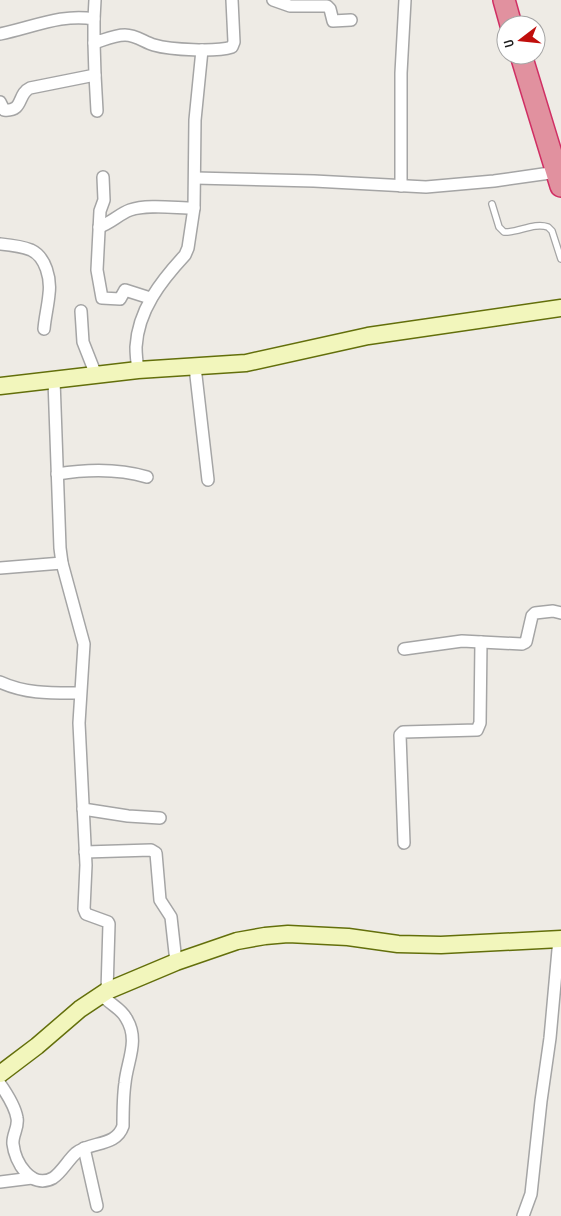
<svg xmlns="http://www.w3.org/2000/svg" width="561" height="1216" viewBox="0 0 561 1216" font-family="'Sofia Sans Condensed',sans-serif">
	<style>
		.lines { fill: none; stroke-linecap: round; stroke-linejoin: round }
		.lane-casing { stroke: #a5a5a5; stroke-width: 8 }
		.street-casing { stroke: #a5a5a5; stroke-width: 14 }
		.secondary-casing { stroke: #636f0b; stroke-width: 19 }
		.highway-casing { stroke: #d02f64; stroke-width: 24 }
		.lane { stroke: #fff; stroke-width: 5.5 }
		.street { stroke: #fff; stroke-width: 11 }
		.secondary { stroke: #f2f6bc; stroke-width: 16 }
		.highway { stroke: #e1919f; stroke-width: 21 }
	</style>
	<rect width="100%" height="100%" fill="#eeebe5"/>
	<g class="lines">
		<g class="lane-casing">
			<path id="lane" d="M 492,204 L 499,227 L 504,232 C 518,233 534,222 548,227 L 552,231 L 561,259"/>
		</g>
		<g class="street-casing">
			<g id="street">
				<path d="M 273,0 L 290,6 L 327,6 L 330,9 L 333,21 L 351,20"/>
				<path d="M 94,19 L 95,0"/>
				<path d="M 0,34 C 31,28 62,13 94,19 L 94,43 C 104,40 114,35 125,35 C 136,35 144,42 154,45 C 171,50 216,52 232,47 L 234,42 L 232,0"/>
				<path d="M 95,75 L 97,111"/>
				<path d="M 0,102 L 4,110 C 24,112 17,94 30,88 L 95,75 L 94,43"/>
				<path d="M 103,177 L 104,200 L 100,211 L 97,270 L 102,298 L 120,299 L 125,290 L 150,298"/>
				<path d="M 195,178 L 314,181 L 426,187 L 494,181 L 557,172"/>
				<path d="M 401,186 L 401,73 L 405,0"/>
				<path d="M 99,227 C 111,223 119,214 130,210 C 147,204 176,208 194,208"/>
				<path d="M 0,244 C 10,245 21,246 31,250 C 46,257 51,279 49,294 C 48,306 45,317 44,329"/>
				<path d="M 81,311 L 83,342 L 96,375"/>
				<path d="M 195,367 L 208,480"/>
				<path d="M 138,370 C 137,363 136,354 136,347 C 138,310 161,281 185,255 L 188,248 L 194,208 L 195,120 L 202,50"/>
				<path d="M 54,380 L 60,548 L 62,563 L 84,644 L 79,723 L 86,865 L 84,909 L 86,914 L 108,922 L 109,924 L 107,991"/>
				<path d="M 57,474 C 88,469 117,468 147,477"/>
				<path d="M 0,568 L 62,563"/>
				<path d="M 404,649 L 462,641 L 522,644 L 526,642 L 532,616 L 535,613 L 553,611 L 561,613"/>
				<path d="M 0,682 C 26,694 52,693 80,693"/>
				<path d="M 83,809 L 128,816 L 160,818"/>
				<path d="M 404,843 L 400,735 L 403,732 L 477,730 L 480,723 L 481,642"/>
				<path d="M 85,852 L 151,850 L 156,853 L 160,900 L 171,917 L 176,962"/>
				<path d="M 0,1084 C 7,1094 15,1106 17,1118 C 19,1127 12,1135 13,1144 C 15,1162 31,1190 53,1178 C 62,1172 68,1160 76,1153 C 91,1141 116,1147 123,1126 C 123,1111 123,1097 125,1083 C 127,1061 140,1040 126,1018 C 121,1008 109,1004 101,994"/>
				<path d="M 84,1148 L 97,1206"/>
				<path d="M 0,1182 L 32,1178"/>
				<path d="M 523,1216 L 531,1194 L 541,1101 L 550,1038 L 559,939"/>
			</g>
		</g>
		<g class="secondary-casing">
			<g id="secondary">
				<path d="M 0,386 L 138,370 L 246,363 L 368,336 L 561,308"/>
				<path d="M 0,1074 L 37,1046 L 80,1009 L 107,991 L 176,962 L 237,941 L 265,936 L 288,934 L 348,937 L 398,944 L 441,945 L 561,939"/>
			</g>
		</g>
		<g class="highway-casing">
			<g id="highway">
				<path d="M 504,0 L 511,25"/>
				<path d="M 521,55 L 561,186"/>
			</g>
		</g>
		<use href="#lane" class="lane"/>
		<use href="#street" class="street"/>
		<use href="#secondary" class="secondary"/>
		<use href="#highway" class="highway"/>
	</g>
	<g transform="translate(521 40) rotate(254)"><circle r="24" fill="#ffffff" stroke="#a5a5a5"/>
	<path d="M0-4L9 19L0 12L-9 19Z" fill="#c00e0c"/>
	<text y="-8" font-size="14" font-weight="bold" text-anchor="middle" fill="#1e1e1e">U</text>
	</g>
</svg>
